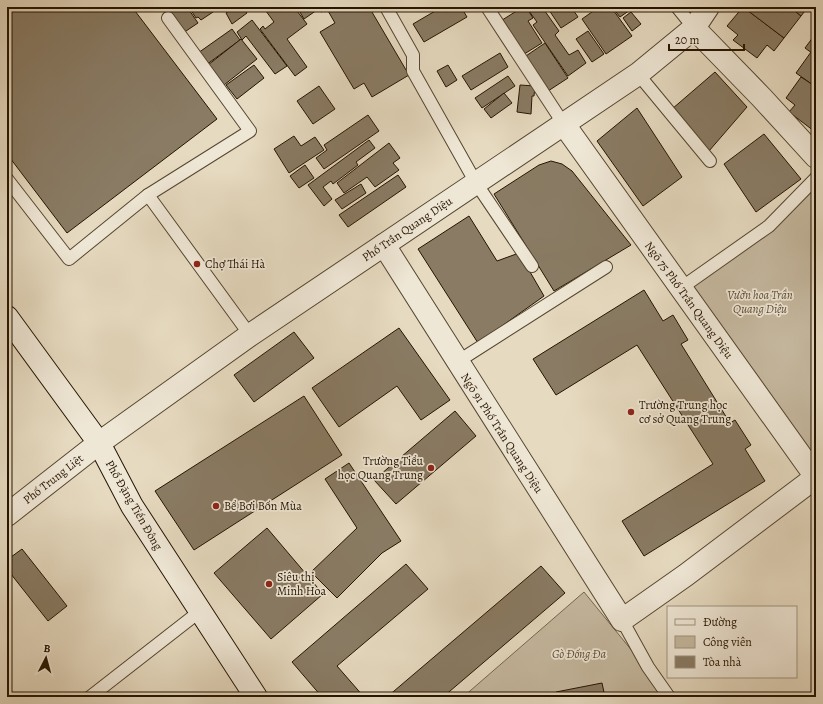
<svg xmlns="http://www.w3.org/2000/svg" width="823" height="704" viewBox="0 0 823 704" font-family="Alegreya,serif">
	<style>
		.green { fill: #c5b89f; stroke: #756650 }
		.building { fill: #897b64; stroke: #251400 }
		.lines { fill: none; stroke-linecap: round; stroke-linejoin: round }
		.lane-casing { stroke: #554630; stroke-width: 14 }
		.street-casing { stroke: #554630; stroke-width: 24 }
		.secondary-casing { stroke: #251400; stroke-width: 24 }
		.lane { stroke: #efe7d6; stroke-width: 12 }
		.street { stroke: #efe7d6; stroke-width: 22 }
		.secondary { stroke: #efe7d6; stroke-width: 22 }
		.poi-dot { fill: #8f2418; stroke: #efe7d6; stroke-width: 1.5 }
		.labels { text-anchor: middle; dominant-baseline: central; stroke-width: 3.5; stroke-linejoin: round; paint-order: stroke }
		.street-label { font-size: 12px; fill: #251400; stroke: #efe7d6 }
		.poi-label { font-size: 12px; fill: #251400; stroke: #efe7d6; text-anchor: start }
		.park-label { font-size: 12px; font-style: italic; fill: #5d4d38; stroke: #efe7d6 }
	</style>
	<rect width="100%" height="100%" fill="#e6dac0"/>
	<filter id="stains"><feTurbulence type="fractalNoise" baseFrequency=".005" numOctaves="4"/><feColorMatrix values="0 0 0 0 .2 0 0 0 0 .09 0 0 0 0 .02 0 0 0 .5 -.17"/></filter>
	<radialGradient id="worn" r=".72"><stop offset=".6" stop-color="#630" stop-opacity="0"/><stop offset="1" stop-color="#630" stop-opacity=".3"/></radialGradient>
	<g class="green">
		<path d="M 816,178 L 816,477 L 681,288 L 769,226 Z"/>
		<path d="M 584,592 L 642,663 L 664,697 L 463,697 Z"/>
	</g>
	<g class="building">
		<path d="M 7,7 L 132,7 L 217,119 L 67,233 L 7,154 Z"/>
		<path d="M 166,7 L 187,7 L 198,23 L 183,33 Z"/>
		<path d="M 189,7 L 214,7 L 216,10 L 201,20 L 198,17 L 196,18 Z"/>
		<path d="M 235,7 L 243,7 L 247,13 L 232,24 L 226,13 Z"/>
		<path d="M 263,7 L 294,7 L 307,24 L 287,39 L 307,67 L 295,76 L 260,29 L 263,26 L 265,29 L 274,22 Z"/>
		<path d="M 297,7 L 315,7 L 317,10 L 304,19 Z"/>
		<path d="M 318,7 L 369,7 L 409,75 L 372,97 L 364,83 L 354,89 L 320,32 L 335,23 L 327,9 L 321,12 Z"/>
		<path d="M 442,7 L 461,7 L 467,17 L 424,42 L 413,24 Z"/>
		<path d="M 523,7 L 526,7 L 533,18 L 528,21 L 542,43 L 521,56 L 499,22 Z"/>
		<path d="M 526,7 L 542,7 L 559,31 L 555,35 L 569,55 L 578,50 L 586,63 L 568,76 L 533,25 L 537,22 Z"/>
		<path d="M 547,7 L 571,7 L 578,17 L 561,28 Z"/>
		<path d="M 599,7 L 611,7 L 632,36 L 606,54 L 582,19 Z"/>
		<path d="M 612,7 L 632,7 L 633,8 L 620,17 Z"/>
		<path d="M 743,7 L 784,38 L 774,51 L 767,45 L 757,58 L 733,40 L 738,35 L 727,26 Z"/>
		<path d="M 743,7 L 790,7 L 801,16 L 784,38 Z"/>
		<path d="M 790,7 L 808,7 L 801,16 Z"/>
		<path d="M 631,12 L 641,24 L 632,31 L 623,18 Z"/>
		<path d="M 252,20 L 287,66 L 275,74 L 246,36 L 242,40 L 237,32 Z"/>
		<path d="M 232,29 L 240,40 L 206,65 L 198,53 Z"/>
		<path d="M 588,31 L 604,54 L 592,62 L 576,39 Z"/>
		<path d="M 816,33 L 816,56 L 805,48 Z"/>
		<path d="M 241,39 L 257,59 L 224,85 L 208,65 Z"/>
		<path d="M 545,43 L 568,78 L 545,93 L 523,58 Z"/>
		<path d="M 811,52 L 816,56 L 816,87 L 796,73 Z"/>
		<path d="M 500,53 L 508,67 L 471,90 L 462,76 Z"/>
		<path d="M 254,65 L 264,78 L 237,99 L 226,85 Z"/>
		<path d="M 448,65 L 457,80 L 446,87 L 437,71 Z"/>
		<path d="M 715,72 L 747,107 L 709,151 L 672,109 Z"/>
		<path d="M 508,76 L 515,86 L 482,108 L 475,98 Z"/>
		<path d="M 801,77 L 816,87 L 816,127 L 814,131 L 789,112 L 795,105 L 786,98 Z"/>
		<path d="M 520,85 L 535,86 L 534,96 L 532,96 L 531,114 L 517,112 Z"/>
		<path d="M 319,86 L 335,109 L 313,124 L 297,101 Z"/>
		<path d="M 504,93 L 512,103 L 491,118 L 484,109 Z"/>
		<path d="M 637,108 L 682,177 L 643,206 L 597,141 Z"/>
		<path d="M 368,115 L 379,131 L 324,169 L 316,158 L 327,150 L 324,145 Z"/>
		<path d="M 764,134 L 801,179 L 756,212 L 724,164 Z"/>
		<path d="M 294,136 L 301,146 L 315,137 L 324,150 L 289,173 L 274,149 Z"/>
		<path d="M 369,140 L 375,148 L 356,162 L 358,165 L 333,184 L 331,181 L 323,187 L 332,199 L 324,206 L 308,185 Z"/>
		<path d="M 389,143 L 400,158 L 393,163 L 399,170 L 375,187 L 367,177 L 344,193 L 337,183 Z"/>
		<path d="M 551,161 L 562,164 L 572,171 L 631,245 L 554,291 L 494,194 L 539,165 Z"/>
		<path d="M 305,165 L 314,178 L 299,188 L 290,176 Z"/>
		<path d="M 398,175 L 406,187 L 348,227 L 339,215 Z"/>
		<path d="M 361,184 L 366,193 L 342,209 L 335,200 Z"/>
		<path d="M 469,216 L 497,261 L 519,253 L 544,296 L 478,343 L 418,249 Z"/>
		<path d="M 644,290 L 663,321 L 673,315 L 688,340 L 681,344 L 730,423 L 735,420 L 751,445 L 745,449 L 765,481 L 644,556 L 622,521 L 713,464 L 637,345 L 556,395 L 533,359 Z"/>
		<path d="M 399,328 L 450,400 L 421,420 L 397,386 L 339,427 L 312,388 Z"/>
		<path d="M 294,332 L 314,358 L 254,402 L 234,375 Z"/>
		<path d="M 304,396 L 342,455 L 194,550 L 155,491 Z"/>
		<path d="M 455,411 L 476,436 L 396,504 L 374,480 Z"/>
		<path d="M 349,463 L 401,541 L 382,553 L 337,598 L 311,572 L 357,528 L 325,479 Z"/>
		<path d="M 267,528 L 323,594 L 271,639 L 214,573 Z"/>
		<path d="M 22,549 L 67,606 L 48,621 L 7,569 L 7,560 Z"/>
		<path d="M 406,564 L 428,589 L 337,666 L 364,697 L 322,697 L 292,662 Z"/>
		<path d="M 541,566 L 565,593 L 443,697 L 387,697 Z"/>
		<path d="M 602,683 L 605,697 L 557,697 L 556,692 Z"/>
	</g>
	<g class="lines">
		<g class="lane-casing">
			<g id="lane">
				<path d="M 386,7 L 413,55 L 413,71 L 476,183 L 532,266"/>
				<path d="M 487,7 L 563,123"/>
				<path d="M 677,7 L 694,28"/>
				<path d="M 638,74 L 710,161"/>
				<path d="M 7,179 L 69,259 L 148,195 L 250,131 L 168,18"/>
				<path d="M 148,195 L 250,335"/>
				<path d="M 681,288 L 769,226 L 816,178"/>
				<path d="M 457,362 L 606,267"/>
				<path d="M 622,620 L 648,667 L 669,697"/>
				<path d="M 90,697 L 199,612"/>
			</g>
		</g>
		<g class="street-casing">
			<g id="street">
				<path d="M 694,28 L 762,98 L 816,157"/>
				<path d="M 384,245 L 622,620 L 686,575 L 816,477 L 563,123"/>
				<path d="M 7,515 L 99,443 L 250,335 L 638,74 L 694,28 L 708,7"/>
			</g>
		</g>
		<g class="secondary-casing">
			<path id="secondary" d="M 7,317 L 99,443 L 132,506 L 256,697"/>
		</g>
		<use href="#lane" class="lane"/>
		<use href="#street" class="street"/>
		<use href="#secondary" class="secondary"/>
	</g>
	<g class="poi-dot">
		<circle cx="197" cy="264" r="4"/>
		<circle cx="631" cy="412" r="4"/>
		<circle cx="431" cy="468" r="4"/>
		<circle cx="216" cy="506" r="4"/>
		<circle cx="269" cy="584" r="4"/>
	</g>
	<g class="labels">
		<g class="street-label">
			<text transform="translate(407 229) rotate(-34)">Phố Trần Quang Diệu</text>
			<text transform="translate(689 300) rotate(54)">Ngõ 75 Phố Trần Quang Diệu</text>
			<text transform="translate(502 433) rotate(57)">Ngõ 91 Phố Trần Quang Diệu</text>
			<text transform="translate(53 479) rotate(-38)">Phố Trung Liệt</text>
			<text transform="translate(134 505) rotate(60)">Phố Đặng Tiến Đông</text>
		</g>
		<g class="poi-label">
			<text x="205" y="264">Chợ Thái Hà</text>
			<text x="639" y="405">Trường Trung học<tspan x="639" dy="14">cơ sở Quang Trung</tspan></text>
			<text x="423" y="461" text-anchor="end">Trường Tiểu<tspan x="423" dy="14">học Quang Trung</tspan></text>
			<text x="224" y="506">Bể Bơi Bốn Mùa</text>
			<text x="277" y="577">Siêu thị<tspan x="277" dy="14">Minh Hoa</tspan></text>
		</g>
		<g class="park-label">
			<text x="760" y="295">Vườn hoa Trần<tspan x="760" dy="14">Quang Diệu</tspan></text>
			<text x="579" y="654">Gò Đống Đa</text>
		</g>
	</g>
	<rect width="823" height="704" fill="none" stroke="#e6dac0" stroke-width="24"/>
	<rect x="8" y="8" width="807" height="688" fill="none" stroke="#251400" stroke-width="2"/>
	<rect x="12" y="12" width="799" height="680" fill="none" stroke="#251400"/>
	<rect x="667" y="606" width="130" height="72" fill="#efe7d6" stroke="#9e9380"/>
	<rect x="675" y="619" width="20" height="6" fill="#efe7d6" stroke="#9e9380"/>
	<text x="703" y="626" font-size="12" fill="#251400">Đường</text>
	<rect x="675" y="636" width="20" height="12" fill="#c5b89f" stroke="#9e9380"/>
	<text x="703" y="646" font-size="12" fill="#251400">Công viên</text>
	<rect x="675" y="656" width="20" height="12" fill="#897b64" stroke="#9e9380"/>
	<text x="703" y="666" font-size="12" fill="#251400">Tòa nhà</text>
	<g transform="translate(46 658) rotate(6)" stroke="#efe7d6" stroke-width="3" paint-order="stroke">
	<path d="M0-3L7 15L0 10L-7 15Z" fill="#251400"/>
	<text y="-6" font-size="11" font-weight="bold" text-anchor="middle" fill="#251400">B</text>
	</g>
	<path d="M669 44v6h75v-6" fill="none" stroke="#251400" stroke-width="2"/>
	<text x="675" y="44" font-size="12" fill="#251400" stroke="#efe7d6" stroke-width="3" paint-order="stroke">20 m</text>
	<rect width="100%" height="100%" filter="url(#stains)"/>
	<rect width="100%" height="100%" fill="url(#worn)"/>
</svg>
